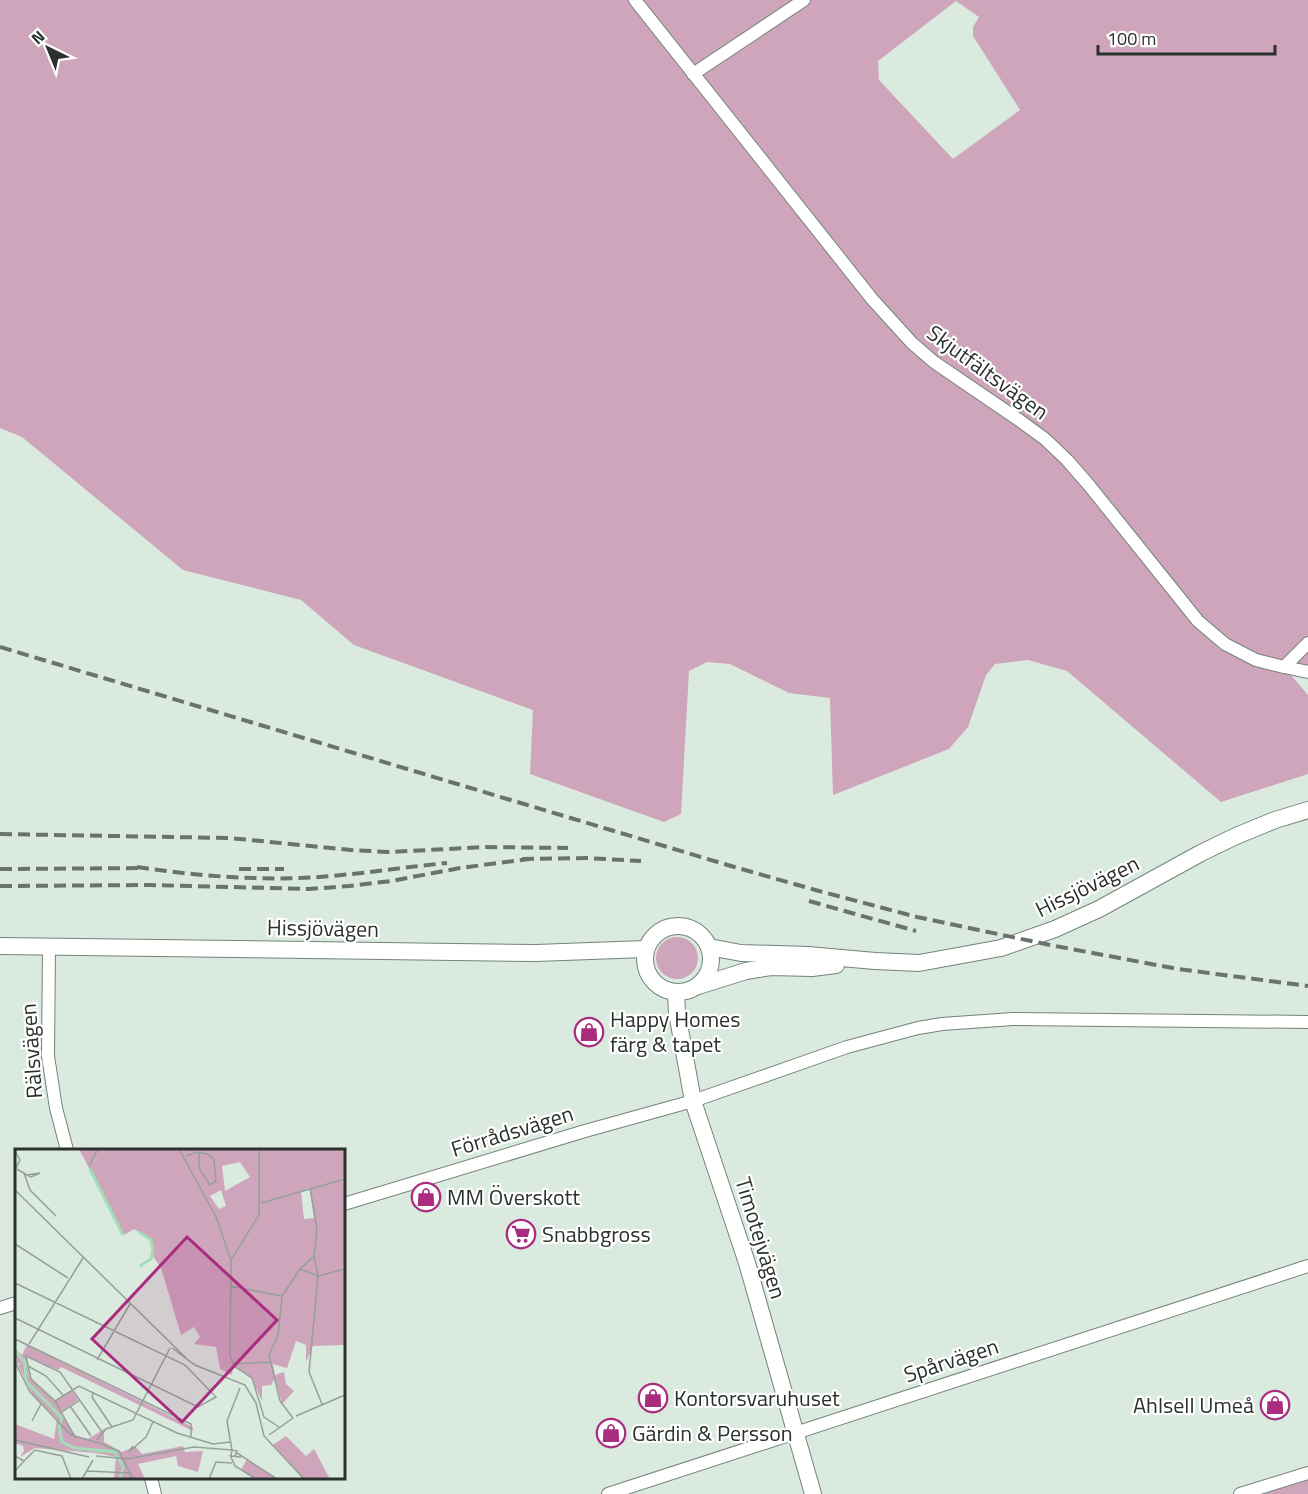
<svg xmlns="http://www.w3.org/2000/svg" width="1308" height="1494" viewBox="0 0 1308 1494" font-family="'Titillium Web',sans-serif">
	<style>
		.green { fill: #cea5bb; fill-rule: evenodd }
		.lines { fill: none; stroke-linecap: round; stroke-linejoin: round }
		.street-casing { stroke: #748379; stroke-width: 14 }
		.secondary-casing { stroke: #748379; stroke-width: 18 }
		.street { stroke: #fff; stroke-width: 12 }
		.secondary { stroke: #fff; stroke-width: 16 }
		.rail { stroke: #69726c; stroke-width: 4; stroke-dasharray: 12 6; stroke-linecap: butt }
		.labels { text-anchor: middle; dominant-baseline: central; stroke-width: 4.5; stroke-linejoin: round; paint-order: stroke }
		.street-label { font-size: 22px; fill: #2b312d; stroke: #fff }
		.poi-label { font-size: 22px; fill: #2b312d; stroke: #fff; text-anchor: start }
		.inset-river { fill: none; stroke: #a1deb8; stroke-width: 3 }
		.inset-road { fill: none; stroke: #94a098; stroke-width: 1.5 }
		.view { fill: #a92c7e; fill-opacity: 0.15; stroke: #a92c7e; stroke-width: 3 }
		.inset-edge { fill: none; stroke: #2b312d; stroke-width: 3 }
	</style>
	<rect width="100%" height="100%" fill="#daeadf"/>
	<g class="green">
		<path d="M 0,0 L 1308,0 L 1308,672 L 1285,668 L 1308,695 L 1308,774 L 1221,802 L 1067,671 L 1028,660 L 995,664 L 986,675 L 968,727 L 949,749 L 833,795 L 830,698 L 789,693 L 730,664 L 707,662 L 689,671 L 681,814 L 664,822 L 530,774 L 533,710 L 354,645 L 301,600 L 183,570 L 22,437 L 0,428 ZM 956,1 L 979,17 L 973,27 L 973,36 L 1020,110 L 953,159 L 879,80 L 878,61 Z"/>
		<circle cx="677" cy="958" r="21"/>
		<path d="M 1308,1473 L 1308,1494 L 1240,1494 Z"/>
	</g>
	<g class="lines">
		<g class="street-casing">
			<g id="street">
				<path d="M 635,0 L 872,299 L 912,343 L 934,362 L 1019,420 L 1045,439 L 1067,460 L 1088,484 L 1198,621 L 1225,644 L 1256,660 L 1284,667 L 1308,672"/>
				<path d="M 693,74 L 804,0"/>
				<path d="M 1284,667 L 1308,643"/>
				<path d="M 49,947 L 48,1056 L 56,1108 L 67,1150"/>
				<path d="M 344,1204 L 585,1131 L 693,1101 L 847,1047 L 918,1028 L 942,1024 L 1013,1019 L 1308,1022"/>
				<path d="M 0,1308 L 16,1303"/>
				<path d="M 151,1478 L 155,1494"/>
				<path d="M 608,1494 L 1308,1266"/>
				<path d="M 1240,1494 L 1308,1473"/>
			</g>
		</g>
		<g class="secondary-casing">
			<g id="secondary">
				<circle cx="678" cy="959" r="33"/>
				<path d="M 0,946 L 536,953 L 645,949"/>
				<path d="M 709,947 L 741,953 L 808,955 L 875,961 L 919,963 L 1001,948 L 1055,929 L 1099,909 L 1201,853 L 1236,836 L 1275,820 L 1308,810"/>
				<path d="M 698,986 L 746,971 L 771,967 L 812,968 L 836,965"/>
				<path d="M 676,993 L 677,1013 L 693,1101 L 747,1263 L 813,1494"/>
			</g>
		</g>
		<use href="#street" class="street"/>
		<use href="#secondary" class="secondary"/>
		<g class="rail">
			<path d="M 0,647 L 731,866 L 819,891 L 917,917 L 1050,945 L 1178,969 L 1308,986"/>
			<path d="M 0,834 L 230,838 L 351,850 L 389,852 L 486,847 L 568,848"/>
			<path d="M 522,859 L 587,858 L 641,861"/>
			<path d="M 137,867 C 197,876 259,881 319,877 C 362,874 404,867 447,863"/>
			<path d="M 0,869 L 146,868"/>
			<path d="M 239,869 L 284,869"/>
			<path d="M 0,886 L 149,885 L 309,889 L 349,886 L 391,881 L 460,868 L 529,859"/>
			<path d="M 809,901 L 916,931"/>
		</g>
	</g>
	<defs>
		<g id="shop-ring" transform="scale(1.5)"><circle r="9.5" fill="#fff" stroke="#a92c7e" stroke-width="1.5"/><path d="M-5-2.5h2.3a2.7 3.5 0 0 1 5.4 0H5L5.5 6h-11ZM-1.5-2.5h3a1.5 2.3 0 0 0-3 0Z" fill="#a92c7e"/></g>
		<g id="supermarket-ring" transform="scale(1.5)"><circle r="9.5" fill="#fff" stroke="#a92c7e" stroke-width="1.5"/><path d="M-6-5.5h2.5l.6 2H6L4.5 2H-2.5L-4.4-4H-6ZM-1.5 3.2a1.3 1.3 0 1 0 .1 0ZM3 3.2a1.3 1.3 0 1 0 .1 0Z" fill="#a92c7e"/></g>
	</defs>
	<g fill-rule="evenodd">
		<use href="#shop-ring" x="589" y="1032"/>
		<use href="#shop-ring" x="426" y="1197"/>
		<use href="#supermarket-ring" x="521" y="1234"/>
		<use href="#shop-ring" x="653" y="1398"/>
		<use href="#shop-ring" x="1275" y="1405"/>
		<use href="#shop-ring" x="611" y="1433"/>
	</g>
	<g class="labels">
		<g class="street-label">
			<text transform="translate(988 372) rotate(36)">Skjutfältsvägen</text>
			<text transform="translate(1087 886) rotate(-26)">Hissjövägen</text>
			<text transform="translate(323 928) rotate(1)">Hissjövägen</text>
			<text transform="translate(31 1051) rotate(-94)">Rälsvägen</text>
			<text transform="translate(512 1131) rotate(-17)">Förrådsvägen</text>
			<text transform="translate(761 1238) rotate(73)">Timotejvägen</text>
			<text transform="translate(951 1360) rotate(-18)">Spårvägen</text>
		</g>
		<g class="poi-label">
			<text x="610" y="1019">Happy Homes<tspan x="610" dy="25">färg &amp; tapet</tspan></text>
			<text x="447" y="1197">MM Överskott</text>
			<text x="542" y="1234">Snabbgross</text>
			<text x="674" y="1398">Kontorsvaruhuset</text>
			<text x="1254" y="1405" text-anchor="end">Ahlsell Umeå</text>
			<text x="632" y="1433">Gärdin &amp; Persson</text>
		</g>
	</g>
	<g transform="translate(15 1149)">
		<rect width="330" height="330" fill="#daeadf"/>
		<path d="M 64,0 L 330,0 L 330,196 L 298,197 L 291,213 L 291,196 L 281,192 L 272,219 L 258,215 L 260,226 L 269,223 L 271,235 L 279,242 L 267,255 L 260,229 L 256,236 L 247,237 L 247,252 L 237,230 L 218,216 L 217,226 L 205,220 L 201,198 L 179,195 L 185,188 L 179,178 L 166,186 L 146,119 L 138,107 L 136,91 L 119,80 L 109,86 ZM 225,13 L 235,28 L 210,42 L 207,17 ZM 295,39 L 299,69 L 289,70 L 286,42 ZM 206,41 L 211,57 L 204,60 L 195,47 ZM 12,196 L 178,278 L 178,282 L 46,218 L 43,221 L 11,207 L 14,227 L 39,252 L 57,241 L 63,251 L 46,264 L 61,287 L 73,290 L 89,280 L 89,293 L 107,303 L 120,297 L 127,305 L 168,297 L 170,303 L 188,302 L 183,323 L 163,317 L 161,307 L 123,315 L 130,330 L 143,330 L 99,330 L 101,308 L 81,304 L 20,299 L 5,308 L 9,302 L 8,297 L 0,294 L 0,275 L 39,290 L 42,270 L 18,246 L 3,216 L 7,214 L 2,215 L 0,200 L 7,206 ZM 271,287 L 291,307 L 299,300 L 315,330 L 289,330 L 258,296 ZM 232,310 L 262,330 L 241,330 L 226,321 Z" fill="#cea5bb" fill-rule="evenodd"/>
		<path class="inset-river" d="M 75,20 L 108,86M 124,83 L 136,91 L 138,101 L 136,110 L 125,117M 0,202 L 10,213 L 11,232 L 47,269 L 44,278 L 47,293 L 60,299 L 100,303 L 108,318 L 105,330"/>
		<path class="inset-road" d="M 164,0 L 202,70 L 216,111M 244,0 L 244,66 L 216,111 L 215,206 L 219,217 L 237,229 L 249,268 L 264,278M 0,2 L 5,11 L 1,19M 171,7 L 182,3 L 192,5 L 199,10 L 201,32 L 195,36 L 184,19 L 184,3M 74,17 L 83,0M 2,20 L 12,26 L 16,28 L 25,24 L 12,26M 9,24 L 15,41 L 41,67M 295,39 L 302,80 L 299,107 L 303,127 L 294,223 L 307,255M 0,41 L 171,209M 246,54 L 330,30M 0,95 L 53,129M 285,120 L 299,107M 0,134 L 170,216 L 201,248 L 183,258 L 0,169M 215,137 L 267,147M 0,190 L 176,275 L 176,289M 14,195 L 68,109M 157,199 L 180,216 L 230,236 L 241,254 L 249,287 L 289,330M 82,211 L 115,155M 0,213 L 15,243 L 56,286 L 84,294M 218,215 L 256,213M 13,217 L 31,227 L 48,246M 78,244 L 77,248 L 97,278M 40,252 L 64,237 L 162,284 L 198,295 L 216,293M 55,257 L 76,287M 47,263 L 65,251M 281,267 L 330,246M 278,269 L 265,252 L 254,206 L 263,186 L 267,147 L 285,120 L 303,127 L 330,120M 17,272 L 26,255M 254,286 L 278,269M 61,290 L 40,252 L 16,230 L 11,207 L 45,223 L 87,283M 0,291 L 74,308M 82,291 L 91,280 L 118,271 L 155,199M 84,294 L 104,302 L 118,330M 118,297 L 114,303 L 131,288 L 138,273M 217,301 L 212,272 L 225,239M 222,304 L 262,330M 215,306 L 220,317 L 241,330M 0,307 L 9,312 L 0,322M 81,307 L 112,310 L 179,298 L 217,301M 220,307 L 222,302 L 217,301 L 216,307 L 226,308M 9,312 L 20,301 L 47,307 L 56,330M 72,322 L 115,324M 67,330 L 78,311M 194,330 L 201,313 L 217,314"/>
		<path class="view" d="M 172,88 L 262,171 L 167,273 L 77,190 Z"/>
		<rect width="330" height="330" class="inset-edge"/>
	</g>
	<g transform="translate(48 48) rotate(317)" stroke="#ffffff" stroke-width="4.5" paint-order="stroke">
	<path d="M0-4.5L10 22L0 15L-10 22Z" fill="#2b312d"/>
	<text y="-9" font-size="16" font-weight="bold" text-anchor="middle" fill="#2b312d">N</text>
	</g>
	<path d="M1098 45v9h177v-9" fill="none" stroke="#2b312d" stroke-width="3"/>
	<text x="1107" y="45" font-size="18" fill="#2b312d" stroke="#ffffff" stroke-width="4.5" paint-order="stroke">100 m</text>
</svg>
